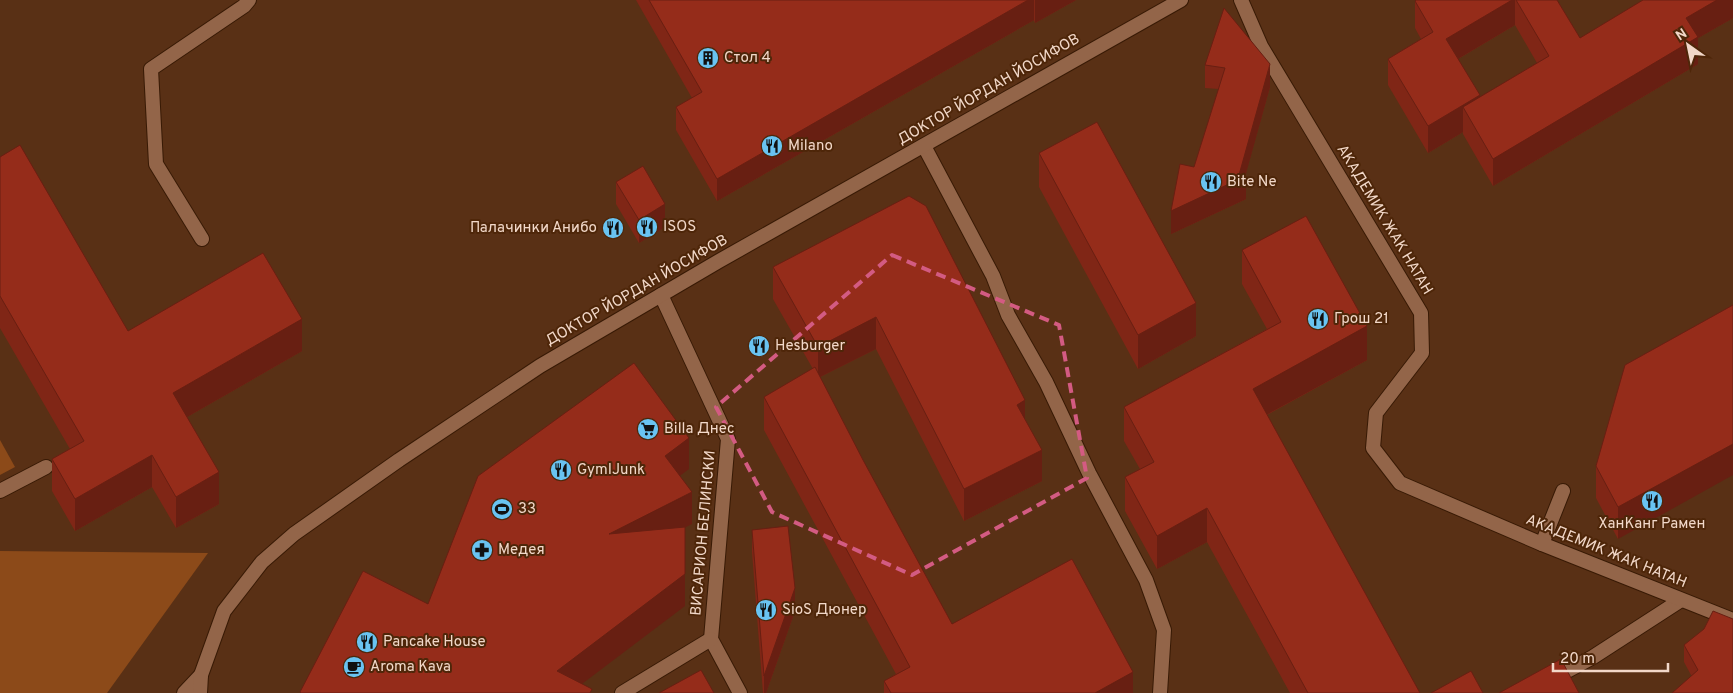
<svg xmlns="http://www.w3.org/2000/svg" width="1733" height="693" viewBox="0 0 1733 693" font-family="Overpass,sans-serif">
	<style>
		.green { fill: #8c4a19 }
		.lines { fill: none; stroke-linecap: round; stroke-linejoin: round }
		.service-casing { stroke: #381a05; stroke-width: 16 }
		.minor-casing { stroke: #381a05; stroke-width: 16 }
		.tertiary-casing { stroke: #381a05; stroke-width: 16 }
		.service { stroke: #936549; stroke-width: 14 }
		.minor { stroke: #936549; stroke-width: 14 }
		.tertiary { stroke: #936549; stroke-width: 14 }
		.wall { fill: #802616; fill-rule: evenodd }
		.shaded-wall { fill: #681f12 }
		.building { fill: #952c1a; stroke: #681f12 }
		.marked { fill: none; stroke: #d35b82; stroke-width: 4; stroke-dasharray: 10 6; stroke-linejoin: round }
		.labels { text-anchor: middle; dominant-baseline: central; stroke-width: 4; stroke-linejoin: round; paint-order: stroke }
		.poi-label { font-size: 15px; fill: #f2d8c9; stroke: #4e2609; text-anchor: start }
		.street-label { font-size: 15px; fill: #f2d8c9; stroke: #4e2609 }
	</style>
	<rect width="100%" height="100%" fill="#593015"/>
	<g class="green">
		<path d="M 0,440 L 15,467 L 0,475 Z"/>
		<path d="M 0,551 L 208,553 L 107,693 L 0,693 Z"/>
	</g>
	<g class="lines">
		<g class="service-casing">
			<g id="service">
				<path d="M 202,239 L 156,164 L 151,69 L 244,6 L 249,0"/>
				<path d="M 0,491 L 46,467"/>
				<path d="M 1542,544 L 1563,491"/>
				<path d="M 1526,693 L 1593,657 L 1681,600"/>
			</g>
		</g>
		<g class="minor-casing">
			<g id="minor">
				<path d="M 1241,0 L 1261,46 L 1421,313 L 1422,353 L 1376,413 L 1373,448 L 1400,483 L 1542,544 L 1733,620"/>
				<path d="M 924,146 L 993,276 L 1008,315 L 1046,382 L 1089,473 L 1146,580 L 1164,630 L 1160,693"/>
				<path d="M 661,295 L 728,439 L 711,639 L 740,693"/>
				<path d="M 184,693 L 201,675"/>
				<path d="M 622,693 L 711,639"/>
			</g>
		</g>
		<g class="tertiary-casing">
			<path id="tertiary" d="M 200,693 L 201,675 L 224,611 L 262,562 L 294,534 L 399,460 L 540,366 L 719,261 L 1181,0"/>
		</g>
		<use href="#service" class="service"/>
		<use href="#minor" class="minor"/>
		<use href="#tertiary" class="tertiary"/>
	</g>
	<g class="wall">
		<path d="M 636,0 L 1076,0 L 1035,23 L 1034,20 L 717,201 L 676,130 L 676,107 L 692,98 Z"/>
		<path d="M 1416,0 L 1557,0 L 1580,38 L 1733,0 L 1733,18 L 1698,38 L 1698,64 L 1493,186 L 1463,134 L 1463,132 L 1428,153 L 1388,85 L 1388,59 L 1421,39 L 1415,28 L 1415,1 ZM 1515,25 L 1537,63 L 1480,97 L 1458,59 Z"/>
		<path d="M 1224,8 L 1270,87 L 1245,176 L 1246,199 L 1171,234 L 1194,167 L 1219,89 L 1205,88 L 1205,65 Z"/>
		<path d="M 1039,153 L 1196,336 L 1138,369 L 1039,187 Z"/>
		<path d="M 0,157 L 128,331 L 302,351 L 187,417 L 219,504 L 176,528 L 152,487 L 75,531 L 52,491 L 52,459 L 70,449 L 0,328 Z"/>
		<path d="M 616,182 L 665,227 L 639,243 L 616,204 Z"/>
		<path d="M 909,196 L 1025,419 L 1042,481 L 964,521 L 876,349 L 820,377 L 863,460 L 952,624 L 1133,693 L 884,693 L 884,681 L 896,674 L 764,430 L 764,397 L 813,369 L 773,299 L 773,267 Z"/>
		<path d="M 1242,250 L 1367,360 L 1267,415 L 1420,693 L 1290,693 L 1207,542 L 1157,569 L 1125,511 L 1125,477 L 1140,469 L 1124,441 L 1124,407 L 1267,329 L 1242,284 Z"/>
		<path d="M 1733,305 L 1618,539 L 1596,498 L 1596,466 Z"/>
		<path d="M 752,530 L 795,611 L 766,693 L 763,693 L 752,552 Z"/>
		<path d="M 1684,645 L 1733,693 L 1691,675 L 1684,662 Z"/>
	</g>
	<g class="shaded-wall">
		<path d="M 1028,0 L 1034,0 L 1034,20 L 717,201 L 717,179 Z"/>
		<path d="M 1035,0 L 1076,0 L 1035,23 Z"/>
		<path d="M 1512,0 L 1515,0 L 1515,25 L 1446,66 L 1446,39 Z"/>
		<path d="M 1717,0 L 1733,0 L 1733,18 L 1698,38 L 1698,64 L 1493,186 L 1493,159 L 1686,18 Z"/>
		<path d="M 1270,64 L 1270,87 L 1245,177 L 1246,176 L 1246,199 L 1171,234 L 1171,211 L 1239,175 Z"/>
		<path d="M 1480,95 L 1480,122 L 1463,107 L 1463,132 L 1428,153 L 1428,126 Z"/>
		<path d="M 665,204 L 665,227 L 639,243 L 639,220 Z"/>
		<path d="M 1196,303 L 1196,336 L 1138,369 L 1138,335 Z"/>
		<path d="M 876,317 L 876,349 L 818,378 L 818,347 Z"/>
		<path d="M 302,319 L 302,351 L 173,425 L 173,393 Z"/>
		<path d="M 1367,326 L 1367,360 L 1253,422 L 1253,389 Z"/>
		<path d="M 1025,400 L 1025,432 L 1017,405 Z"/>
		<path d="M 689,438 L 689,469 L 665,487 L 665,456 Z"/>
		<path d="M 1733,444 L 1733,475 L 1618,539 L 1618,507 Z"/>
		<path d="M 1042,450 L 1042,481 L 964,521 L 964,489 Z"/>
		<path d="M 152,455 L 152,487 L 75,531 L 75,499 Z"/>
		<path d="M 219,472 L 219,504 L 176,528 L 176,497 Z"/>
		<path d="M 692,492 L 692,524 L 609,566 L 609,534 Z"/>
		<path d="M 1207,508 L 1207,542 L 1157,569 L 1157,536 Z"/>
		<path d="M 685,574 L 685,606 L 570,693 L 557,671 Z"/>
		<path d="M 795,588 L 795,611 L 766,693 L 764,693 L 764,676 Z"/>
		<path d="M 1133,672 L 1133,693 L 1095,693 Z"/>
	</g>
	<g class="building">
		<path d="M 649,0 L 1028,0 L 717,179 L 676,107 L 702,92 Z"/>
		<path d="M 1416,0 L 1512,0 L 1446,39 L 1480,95 L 1428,126 L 1388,59 L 1433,32 L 1415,1 Z"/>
		<path d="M 1516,0 L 1557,0 L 1580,38 L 1643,0 L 1717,0 L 1686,18 L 1698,37 L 1493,159 L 1463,107 L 1549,56 Z"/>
		<path d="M 1224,8 L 1270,64 L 1239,175 L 1246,176 L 1171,211 L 1180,164 L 1194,167 L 1225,68 L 1205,65 Z"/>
		<path d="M 1097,122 L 1196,303 L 1138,335 L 1039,153 Z"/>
		<path d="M 20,145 L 128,331 L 263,253 L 302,319 L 173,393 L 219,472 L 176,497 L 152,455 L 75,499 L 52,459 L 84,441 L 0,296 L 0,157 Z"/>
		<path d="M 643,166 L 665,204 L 639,220 L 616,182 Z"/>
		<path d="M 909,196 L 926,206 L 1025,400 L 1017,405 L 1042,450 L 964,489 L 876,317 L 818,347 L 773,267 Z"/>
		<path d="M 1306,216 L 1367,326 L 1253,389 L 1420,693 L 1308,693 L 1207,508 L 1157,536 L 1125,477 L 1154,462 L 1124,407 L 1281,322 L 1242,250 Z"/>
		<path d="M 1733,305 L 1733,444 L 1618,507 L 1596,466 L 1625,365 Z"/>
		<path d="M 634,363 L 689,438 L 665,456 L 692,492 L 609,534 L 685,527 L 685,574 L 557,671 L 592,689 L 590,693 L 301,693 L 300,692 L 363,571 L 428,604 L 478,476 Z"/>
		<path d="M 815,367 L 863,460 L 952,624 L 1072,559 L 1133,672 L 1095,693 L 891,693 L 884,681 L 910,667 L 764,397 Z"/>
		<path d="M 788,526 L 795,588 L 764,676 L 752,530 Z"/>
		<path d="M 1713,611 L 1733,619 L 1733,693 L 1672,693 L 1698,670 L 1684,645 L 1704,629 Z"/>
		<path d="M 1561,659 L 1579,693 L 1499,693 Z"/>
		<path d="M 701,670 L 714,693 L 659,693 Z"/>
		<path d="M 1471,671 L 1483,693 L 1431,693 Z"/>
	</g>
	<path class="marked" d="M 892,255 L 1059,325 L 1087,478 L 912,575 L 772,512 L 716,407 Z"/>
	<defs>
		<g id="building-disc" transform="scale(1.125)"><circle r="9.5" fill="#69c3f1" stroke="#4e2609"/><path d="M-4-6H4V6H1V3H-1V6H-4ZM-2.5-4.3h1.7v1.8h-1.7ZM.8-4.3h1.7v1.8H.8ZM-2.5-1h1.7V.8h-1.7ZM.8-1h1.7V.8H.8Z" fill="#111"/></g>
		<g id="restaurant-disc" transform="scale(1.125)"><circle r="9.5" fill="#69c3f1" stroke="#4e2609"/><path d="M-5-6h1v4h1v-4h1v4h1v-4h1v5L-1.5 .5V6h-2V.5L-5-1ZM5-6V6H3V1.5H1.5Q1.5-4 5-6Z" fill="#111"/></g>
		<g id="supermarket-disc" transform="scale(1.125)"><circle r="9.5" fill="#69c3f1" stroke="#4e2609"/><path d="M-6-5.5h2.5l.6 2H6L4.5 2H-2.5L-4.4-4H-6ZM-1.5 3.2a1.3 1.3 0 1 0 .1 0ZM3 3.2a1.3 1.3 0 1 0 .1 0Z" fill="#111"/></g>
		<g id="stadium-disc" transform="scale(1.125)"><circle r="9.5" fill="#69c3f1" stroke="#4e2609"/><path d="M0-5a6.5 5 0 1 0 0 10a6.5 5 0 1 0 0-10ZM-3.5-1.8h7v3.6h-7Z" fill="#111"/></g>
		<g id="pharmacy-disc" transform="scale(1.125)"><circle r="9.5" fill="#69c3f1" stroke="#4e2609"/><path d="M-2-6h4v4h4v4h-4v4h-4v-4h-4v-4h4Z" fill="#111"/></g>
		<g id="cafe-disc" transform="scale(1.125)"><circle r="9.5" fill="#69c3f1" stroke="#4e2609"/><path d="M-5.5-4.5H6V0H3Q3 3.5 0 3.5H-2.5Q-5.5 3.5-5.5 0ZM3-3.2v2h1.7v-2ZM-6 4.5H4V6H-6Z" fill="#111"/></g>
	</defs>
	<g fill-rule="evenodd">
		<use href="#building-disc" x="708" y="58"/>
		<use href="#restaurant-disc" x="772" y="146"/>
		<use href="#restaurant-disc" x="1211" y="182"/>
		<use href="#restaurant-disc" x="647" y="227"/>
		<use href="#restaurant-disc" x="613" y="228"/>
		<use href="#restaurant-disc" x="1318" y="319"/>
		<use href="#restaurant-disc" x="759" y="346"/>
		<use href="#supermarket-disc" x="648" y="429"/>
		<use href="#restaurant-disc" x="561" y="470"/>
		<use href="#restaurant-disc" x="1652" y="501"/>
		<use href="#stadium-disc" x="502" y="509"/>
		<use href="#pharmacy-disc" x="482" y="550"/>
		<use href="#restaurant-disc" x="766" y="610"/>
		<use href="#restaurant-disc" x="367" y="642"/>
		<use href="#cafe-disc" x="354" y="667"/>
	</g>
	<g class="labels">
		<g class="poi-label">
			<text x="724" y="58">Стол 4</text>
			<text x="788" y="146">Milano</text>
			<text x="1227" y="182">Bite Ne</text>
			<text x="663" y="227">ISOS</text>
			<text x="597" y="228" text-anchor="end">Палачинки Анибо</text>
			<text x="1334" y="319">Грош 21</text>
			<text x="775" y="346">Hesburger</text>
			<text x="664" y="429">Billa Днес</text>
			<text x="577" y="470">GymIJunk</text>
			<text x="518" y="509">33</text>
			<text x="1652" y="524" text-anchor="middle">ХанКанг Рамен</text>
			<text x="498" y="550">Медея</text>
			<text x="782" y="610">SioS Дюнер</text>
			<text x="383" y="642">Pancake House</text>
			<text x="370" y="667">Aroma Kava</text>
		</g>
		<g class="street-label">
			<text transform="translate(989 90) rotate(-30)">ДОКТОР ЙОРДАН ЙОСИФОВ</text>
			<text transform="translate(1384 220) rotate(59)">АКАДЕМИК ЖАК НАТАН</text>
			<text transform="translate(637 291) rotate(-30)">ДОКТОР ЙОРДАН ЙОСИФОВ</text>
			<text transform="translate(704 533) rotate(-85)">ВИСАРИОН БЕЛИНСКИ</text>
			<text transform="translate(1606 552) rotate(22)">АКАДЕМИК ЖАК НАТАН</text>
		</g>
	</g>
	<g transform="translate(1688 45) rotate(327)" stroke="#4e2609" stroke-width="4" paint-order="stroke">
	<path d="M0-4L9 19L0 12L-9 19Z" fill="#f2d8c9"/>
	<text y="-8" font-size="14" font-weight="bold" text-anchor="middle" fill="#f2d8c9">N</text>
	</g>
	<path d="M1553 663v8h115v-8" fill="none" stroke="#f2d8c9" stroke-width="2.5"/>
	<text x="1560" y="663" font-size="15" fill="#f2d8c9" stroke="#4e2609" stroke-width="4" paint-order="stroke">20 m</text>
</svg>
